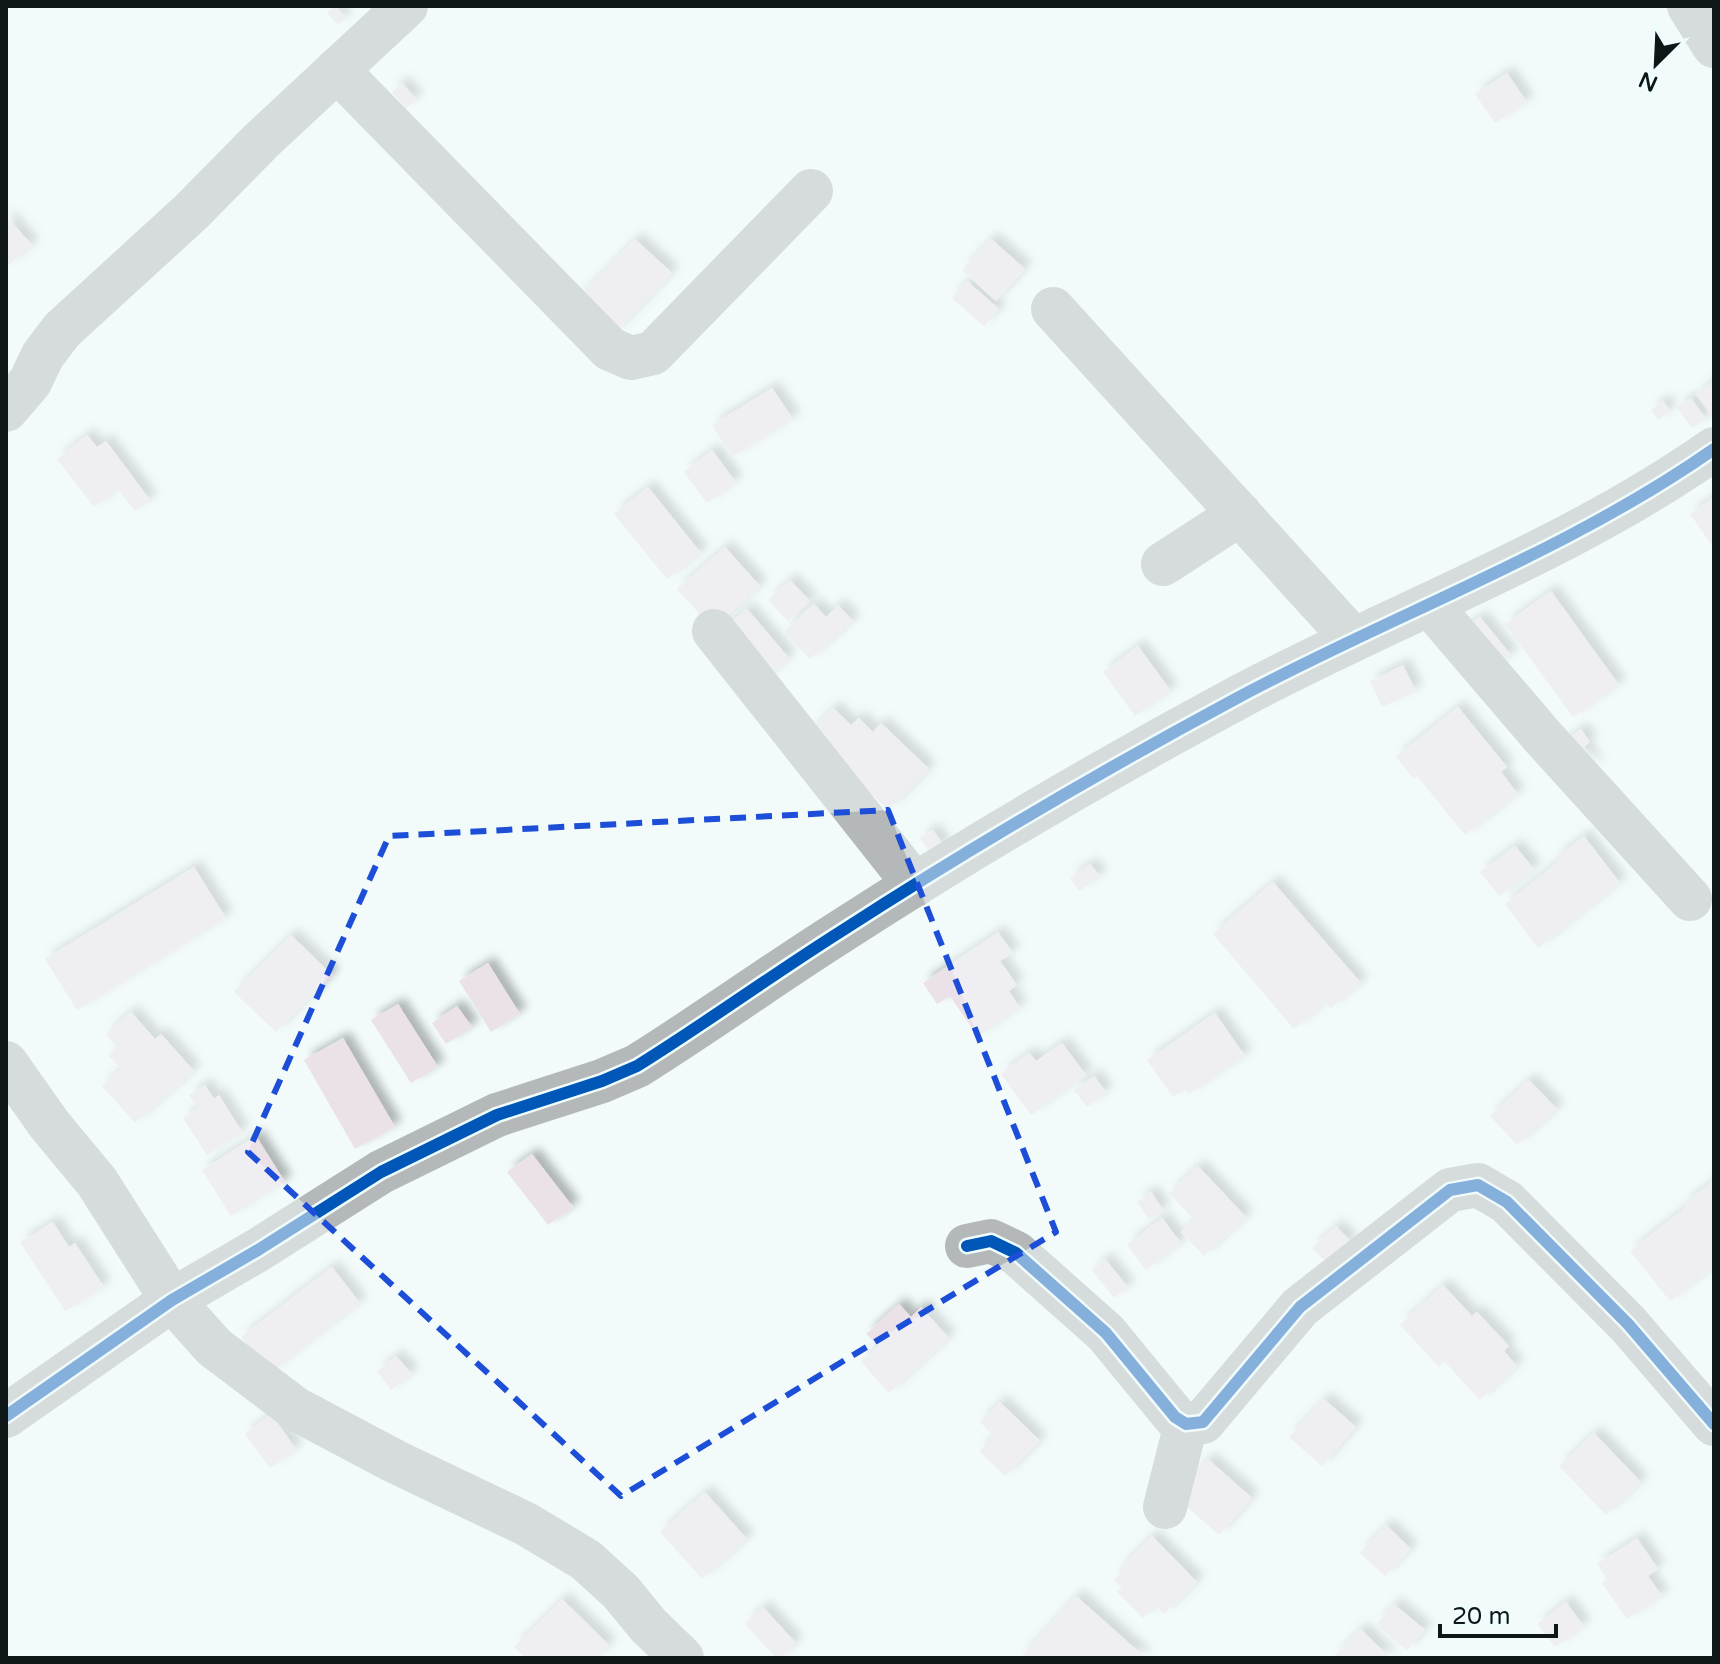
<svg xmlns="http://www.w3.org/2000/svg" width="1720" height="1664" viewBox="0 0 1720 1664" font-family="'Varela Round',sans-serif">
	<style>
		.building { fill: #ebe1e9; filter: url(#shadow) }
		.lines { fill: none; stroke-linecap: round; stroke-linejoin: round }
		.minor { stroke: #b4b8b8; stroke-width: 44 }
		.cycleway-casing { stroke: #effdfe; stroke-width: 17 }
		.cycleway { stroke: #0057b8; stroke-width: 12 }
		.marked { fill: none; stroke: #1d4ed8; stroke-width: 6; stroke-dasharray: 16 10; stroke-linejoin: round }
	</style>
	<defs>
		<filter id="shadow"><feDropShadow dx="7" dy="-7" stdDeviation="4" flood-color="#0004"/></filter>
	</defs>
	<rect width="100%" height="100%" fill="#f2fafa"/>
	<g class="building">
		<path d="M 334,6 L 345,18 L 338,25 L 327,13 Z"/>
		<path d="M 1507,73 L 1527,102 L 1495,123 L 1475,94 Z"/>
		<path d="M 402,83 L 416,99 L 406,108 L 392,92 Z"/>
		<path d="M 6,216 L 32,245 L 6,267 Z"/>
		<path d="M 635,239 L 672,273 L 614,333 L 578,298 Z"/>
		<path d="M 991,239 L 1025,269 L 996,301 L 962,270 Z"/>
		<path d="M 967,281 L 999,309 L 984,326 L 952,298 Z"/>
		<path d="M 1714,381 L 1714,419 L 1696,394 Z"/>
		<path d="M 772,388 L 793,419 L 732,457 L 712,425 Z"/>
		<path d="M 1691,398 L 1706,419 L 1692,428 L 1677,407 Z"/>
		<path d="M 1663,401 L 1670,411 L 1658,420 L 1651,410 Z"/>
		<path d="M 87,435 L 97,447 L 106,441 L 150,500 L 135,511 L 118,489 L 94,507 L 57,459 Z"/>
		<path d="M 712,450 L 736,482 L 707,503 L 684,472 Z"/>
		<path d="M 648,487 L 701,553 L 667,579 L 614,514 Z"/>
		<path d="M 1714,497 L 1714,548 L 1690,514 Z"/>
		<path d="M 725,547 L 760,586 L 713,629 L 677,589 Z"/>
		<path d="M 790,580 L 810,601 L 788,621 L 768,600 Z"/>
		<path d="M 1551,591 L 1619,685 L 1573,717 L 1505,624 Z"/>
		<path d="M 814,604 L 826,617 L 838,605 L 853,621 L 810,659 L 784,632 Z"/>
		<path d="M 747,609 L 789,658 L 755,688 L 712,638 Z"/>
		<path d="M 1480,617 L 1511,655 L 1485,675 L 1454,637 Z"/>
		<path d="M 1138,646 L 1171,691 L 1135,716 L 1103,672 Z"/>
		<path d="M 1403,665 L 1416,691 L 1382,707 L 1370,681 Z"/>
		<path d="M 1458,707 L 1507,767 L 1501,772 L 1518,794 L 1465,835 L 1417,776 L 1414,779 L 1396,757 Z"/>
		<path d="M 833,708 L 851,725 L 859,718 L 873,732 L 881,723 L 929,769 L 888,810 L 809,733 Z"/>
		<path d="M 1581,729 L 1590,742 L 1584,747 L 1599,769 L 1558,746 Z"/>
		<path d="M 933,830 L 944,846 L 932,855 L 920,838 Z"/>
		<path d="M 1584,836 L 1620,883 L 1538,948 L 1505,904 L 1559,861 L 1556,857 Z"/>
		<path d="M 1515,846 L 1534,869 L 1499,896 L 1480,872 Z"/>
		<path d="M 1090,864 L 1100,876 L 1079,891 L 1070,878 Z"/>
		<path d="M 194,867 L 226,918 L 77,1010 L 45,959 Z"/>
		<path d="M 1273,882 L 1361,983 L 1331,1008 L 1326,1002 L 1294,1029 L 1213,934 Z"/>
		<path d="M 998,932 L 1013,953 L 1000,961 L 1017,985 L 1009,991 L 1020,1008 L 978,1037 L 950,996 L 937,1004 L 923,983 Z"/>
		<path d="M 291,935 L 332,975 L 276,1032 L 234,992 Z"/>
		<path d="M 488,963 L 520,1014 L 491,1032 L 459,981 Z"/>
		<path d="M 398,1004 L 438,1067 L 411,1083 L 371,1020 Z"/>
		<path d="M 457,1006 L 472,1027 L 446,1044 L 432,1023 Z"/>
		<path d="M 131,1012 L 155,1039 L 161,1034 L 194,1071 L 135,1123 L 102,1086 L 121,1069 L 108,1055 L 117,1047 L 106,1034 Z"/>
		<path d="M 1215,1013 L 1245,1056 L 1189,1094 L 1185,1089 L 1173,1097 L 1147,1060 Z"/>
		<path d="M 343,1038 L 395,1127 L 355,1149 L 304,1060 Z"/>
		<path d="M 1062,1043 L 1086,1075 L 1031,1115 L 1001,1074 L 1029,1053 L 1036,1061 Z"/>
		<path d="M 1094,1076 L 1106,1092 L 1087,1107 L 1074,1090 Z"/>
		<path d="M 1529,1080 L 1557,1109 L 1517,1145 L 1490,1116 Z"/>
		<path d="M 205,1085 L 214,1099 L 219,1095 L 242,1132 L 207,1155 L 183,1118 L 198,1108 L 189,1095 Z"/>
		<path d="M 256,1136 L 285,1182 L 231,1216 L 202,1170 Z"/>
		<path d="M 532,1154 L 573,1207 L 548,1225 L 507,1172 Z"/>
		<path d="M 1198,1166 L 1246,1217 L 1204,1256 L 1181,1232 L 1194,1220 L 1169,1193 Z"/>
		<path d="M 1714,1180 L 1714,1267 L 1670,1301 L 1630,1251 L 1686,1207 L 1684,1204 Z"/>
		<path d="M 1151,1192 L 1163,1210 L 1149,1220 L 1137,1202 Z"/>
		<path d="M 1162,1218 L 1181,1243 L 1146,1270 L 1127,1245 Z"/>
		<path d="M 53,1222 L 69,1247 L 75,1243 L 104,1287 L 65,1311 L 20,1242 Z"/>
		<path d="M 1336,1226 L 1351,1242 L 1328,1264 L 1312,1248 Z"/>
		<path d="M 1105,1259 L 1128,1287 L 1114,1298 L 1092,1270 Z"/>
		<path d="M 332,1267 L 360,1303 L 269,1373 L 241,1337 Z"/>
		<path d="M 1443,1285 L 1472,1316 L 1477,1312 L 1509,1346 L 1504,1351 L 1517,1366 L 1480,1400 L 1444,1361 L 1439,1367 L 1400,1325 Z"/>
		<path d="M 899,1304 L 911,1317 L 921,1307 L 949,1338 L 889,1393 L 861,1362 L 879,1346 L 866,1334 Z"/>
		<path d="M 396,1356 L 412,1374 L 391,1390 L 377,1371 Z"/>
		<path d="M 1324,1399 L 1356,1427 L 1322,1466 L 1289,1437 Z"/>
		<path d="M 1000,1402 L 1040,1441 L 1005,1476 L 979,1451 L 994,1436 L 980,1422 Z"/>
		<path d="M 271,1414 L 296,1449 L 270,1468 L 245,1434 Z"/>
		<path d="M 1594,1433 L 1641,1482 L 1606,1515 L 1559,1466 Z"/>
		<path d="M 1208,1459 L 1252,1498 L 1219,1535 L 1175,1496 Z"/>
		<path d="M 705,1492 L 747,1539 L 702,1579 L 660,1532 Z"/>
		<path d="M 1386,1525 L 1411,1549 L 1385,1576 L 1360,1553 Z"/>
		<path d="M 1152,1536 L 1197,1582 L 1164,1614 L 1156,1605 L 1143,1618 L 1117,1592 L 1122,1587 L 1114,1580 L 1122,1572 L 1119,1569 Z"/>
		<path d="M 1637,1538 L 1658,1569 L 1648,1576 L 1662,1596 L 1627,1619 L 1602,1583 L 1607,1579 L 1597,1564 Z"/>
		<path d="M 1076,1596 L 1146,1658 L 1020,1658 Z"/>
		<path d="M 562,1599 L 609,1645 L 596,1658 L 526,1658 L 514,1647 Z"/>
		<path d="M 1566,1602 L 1584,1626 L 1555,1647 L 1537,1624 Z"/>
		<path d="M 1394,1604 L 1425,1630 L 1407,1650 L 1376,1625 Z"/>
		<path d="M 763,1607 L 796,1643 L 780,1658 L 776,1658 L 745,1624 Z"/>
		<path d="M 1361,1629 L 1390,1658 L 1333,1658 Z"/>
	</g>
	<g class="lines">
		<g class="minor">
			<path d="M 1689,6 L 1714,46"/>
			<path d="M 337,70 L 610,349 L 631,358 L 653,353 L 811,191"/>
			<path d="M 1053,309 L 1353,639"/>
			<path d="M 6,410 L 30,382 L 43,355 L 62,330 L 191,212 L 261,141 L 406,6"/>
			<path d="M 1163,564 L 1240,514"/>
			<path d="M 1430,605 L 1542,736 L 1690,899"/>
			<path d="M 714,631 L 915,885"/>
			<path d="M 6,1063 L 49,1124 L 97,1182 L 172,1300 L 214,1347 L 296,1409 L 394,1461 L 526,1524 L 586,1560 L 621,1592 L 648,1625 L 682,1658"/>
			<path d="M 967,1246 L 991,1241 L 1016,1253 L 1106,1333 L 1175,1417 L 1186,1424 L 1203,1422 L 1300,1307 L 1450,1190 L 1478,1185 L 1507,1202 L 1628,1324 L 1714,1424"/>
			<path d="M 6,1416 L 172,1300 L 258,1250 L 381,1172 L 497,1115 L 602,1081 L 637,1066 C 706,1023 772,975 840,932 C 970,848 1103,770 1239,697 C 1396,613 1567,552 1714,449"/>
			<path d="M 1165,1507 L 1186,1424"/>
		</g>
		<g class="cycleway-casing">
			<g id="cycleway">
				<path d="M 967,1246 L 991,1241 L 1016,1253 L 1106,1333 L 1175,1417 L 1186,1424 L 1203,1422 L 1300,1307 L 1450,1190 L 1478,1185 L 1507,1202 L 1628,1324 L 1714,1424"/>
				<path d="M 6,1416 L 172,1300 L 258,1250 L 381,1172 L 497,1115 L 602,1081 L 637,1066 C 706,1023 772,975 840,932 C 970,848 1103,770 1239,697 C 1396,613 1567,552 1714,449"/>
			</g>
		</g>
		<use href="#cycleway" class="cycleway"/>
	</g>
	<path d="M0 0H1720V1664H0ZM 888,810 L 1056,1232 L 621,1496 L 248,1152 L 389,836 Z" fill="#f2fafa" fill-opacity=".55" fill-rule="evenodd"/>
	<path class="marked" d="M 888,810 L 1056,1232 L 621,1496 L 248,1152 L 389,836 Z"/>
	<rect width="1720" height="1664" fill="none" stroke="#0e1617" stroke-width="16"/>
	<g transform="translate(1656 64) rotate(204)" stroke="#effdfe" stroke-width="6" paint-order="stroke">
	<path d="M0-6L14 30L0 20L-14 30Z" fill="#0e1617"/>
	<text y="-12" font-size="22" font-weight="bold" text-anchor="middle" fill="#0e1617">N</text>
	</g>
	<path d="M1440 1624v12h116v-12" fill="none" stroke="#0e1617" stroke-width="4"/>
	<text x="1452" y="1624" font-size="24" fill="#0e1617" stroke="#effdfe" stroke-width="6" paint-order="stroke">20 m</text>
</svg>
